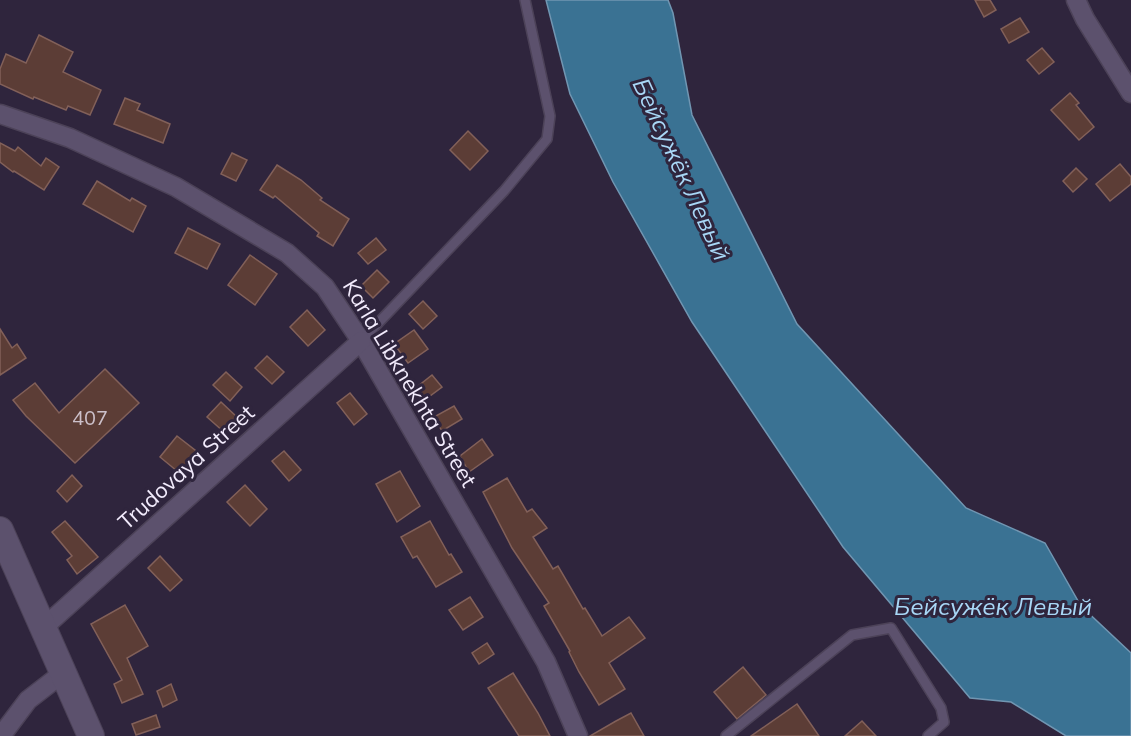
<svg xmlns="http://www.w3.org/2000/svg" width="1131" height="736" viewBox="0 0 1131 736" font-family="Mulish,sans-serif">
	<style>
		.water { fill: #3a7293; stroke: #7196b2; stroke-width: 1.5 }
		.building { fill: #5c3d36; stroke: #826059; stroke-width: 1.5 }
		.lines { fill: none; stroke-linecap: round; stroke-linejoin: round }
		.lane-casing { stroke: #4c4258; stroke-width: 12 }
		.street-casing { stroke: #4c4258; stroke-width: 21 }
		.secondary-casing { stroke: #4c4258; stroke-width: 28 }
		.lane { stroke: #5c516d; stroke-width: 9 }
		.street { stroke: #5c516d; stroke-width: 18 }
		.secondary { stroke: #5c516d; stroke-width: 26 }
		.labels { text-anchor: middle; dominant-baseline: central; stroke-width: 6; stroke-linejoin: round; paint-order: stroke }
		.number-label { font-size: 20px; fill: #ccc0ca }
		.street-label { font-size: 22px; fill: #f2ebfc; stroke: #2f253d }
		.water-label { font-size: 24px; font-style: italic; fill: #a8d7f6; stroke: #2f253d }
	</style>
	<rect width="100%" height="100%" fill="#2f253d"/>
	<path class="water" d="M 546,0 L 668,0 L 673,13 L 692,115 L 797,324 L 966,508 L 1045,543 L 1081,606 L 1131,653 L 1131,736 L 1066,736 L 1011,702 L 970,698 L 843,547 L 692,322 L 613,182 L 570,94 Z"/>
	<g class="building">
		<path d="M 975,0 L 990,0 L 996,10 L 984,17 Z"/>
		<path d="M 1020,18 L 1029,32 L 1009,43 L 1001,29 Z"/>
		<path d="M 39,35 L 73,52 L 63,72 L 101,90 L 90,115 L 68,106 L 66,110 L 34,97 L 33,99 L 0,84 L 0,69 L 6,54 L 26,63 Z"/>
		<path d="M 1042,48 L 1054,62 L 1039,74 L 1027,60 Z"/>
		<path d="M 1070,93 L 1079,103 L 1076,105 L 1094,127 L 1079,140 L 1051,110 Z"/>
		<path d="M 125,98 L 140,104 L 137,110 L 170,124 L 163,143 L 114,124 Z"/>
		<path d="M 468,131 L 488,151 L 470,170 L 450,150 Z"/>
		<path d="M 0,143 L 15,151 L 18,147 L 41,166 L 46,158 L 59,167 L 44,190 L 14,171 L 13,172 L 0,162 Z"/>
		<path d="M 232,153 L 247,160 L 236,181 L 221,174 Z"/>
		<path d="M 1120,164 L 1131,177 L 1131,184 L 1110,201 L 1096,184 Z"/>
		<path d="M 277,165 L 301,180 L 322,198 L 320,200 L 349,219 L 333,246 L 317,236 L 319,233 L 275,196 L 273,198 L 260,190 Z"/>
		<path d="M 1076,168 L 1087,179 L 1073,192 L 1063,181 Z"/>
		<path d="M 97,181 L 130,201 L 132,198 L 146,206 L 133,232 L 83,204 Z"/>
		<path d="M 188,228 L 220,244 L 207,269 L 175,253 Z"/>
		<path d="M 376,238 L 386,250 L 368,264 L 358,253 Z"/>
		<path d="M 250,255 L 277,274 L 255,305 L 228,285 Z"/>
		<path d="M 377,270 L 389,282 L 373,298 L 361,286 Z"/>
		<path d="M 423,301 L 437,316 L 423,329 L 409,314 Z"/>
		<path d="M 307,310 L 325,330 L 308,346 L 290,327 Z"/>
		<path d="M 0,329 L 12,348 L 17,344 L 26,358 L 0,375 Z"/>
		<path d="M 414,330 L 428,349 L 408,363 L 394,344 Z"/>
		<path d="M 267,356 L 284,372 L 272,384 L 255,368 Z"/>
		<path d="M 105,369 L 139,403 L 75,463 L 26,416 L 13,400 L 35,383 L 59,413 Z"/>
		<path d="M 226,372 L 242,387 L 230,401 L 213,385 Z"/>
		<path d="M 432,375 L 442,387 L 426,399 L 417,387 Z"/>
		<path d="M 350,393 L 367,414 L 354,425 L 337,403 Z"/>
		<path d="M 221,402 L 238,418 L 224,432 L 207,417 Z"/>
		<path d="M 454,406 L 462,419 L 442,431 L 434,417 Z"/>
		<path d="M 177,436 L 200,454 L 183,476 L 160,457 Z"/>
		<path d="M 482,439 L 493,455 L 469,472 L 460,456 Z"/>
		<path d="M 284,451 L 301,470 L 289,481 L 272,461 Z"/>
		<path d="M 400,471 L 420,506 L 397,522 L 376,484 Z"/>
		<path d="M 72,475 L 82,486 L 67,502 L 57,491 Z"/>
		<path d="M 507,478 L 527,512 L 532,509 L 547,528 L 533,537 L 553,569 L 558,566 L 583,609 L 585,608 L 602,636 L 629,617 L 645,638 L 609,663 L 625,689 L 599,705 L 579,672 L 569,652 L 570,651 L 544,606 L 549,603 L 512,548 L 483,492 Z"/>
		<path d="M 245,485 L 267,509 L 250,526 L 227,502 Z"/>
		<path d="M 65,521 L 98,557 L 77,574 L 67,560 L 72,556 L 52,532 Z"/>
		<path d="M 430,521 L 449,555 L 451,554 L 462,572 L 436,587 L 417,556 L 413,558 L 401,537 Z"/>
		<path d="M 160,556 L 182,580 L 170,591 L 148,568 Z"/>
		<path d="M 470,597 L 483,617 L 463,630 L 449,610 Z"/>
		<path d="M 125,605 L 148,646 L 127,658 L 143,694 L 122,703 L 114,684 L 122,680 L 91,624 Z"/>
		<path d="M 487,643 L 494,654 L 479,664 L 472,653 Z"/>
		<path d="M 743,667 L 766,695 L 737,719 L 714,692 Z"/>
		<path d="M 513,673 L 538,713 L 550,736 L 519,736 L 499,705 L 488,688 Z"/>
		<path d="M 171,684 L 177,700 L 163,707 L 157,691 Z"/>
		<path d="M 797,704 L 819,736 L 751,736 Z"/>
		<path d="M 631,713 L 644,736 L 590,736 L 616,721 Z"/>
		<path d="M 156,715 L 160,727 L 136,735 L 132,724 Z"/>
		<path d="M 862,721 L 876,736 L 845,736 Z"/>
	</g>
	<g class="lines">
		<g class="lane-casing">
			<g id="lane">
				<path d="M 361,341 L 504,191 L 547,139 L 550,116 L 525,0"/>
				<path d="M 726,736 L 852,635 L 891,628 L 941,708 L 944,722 L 928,736"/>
			</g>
		</g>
		<g class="street-casing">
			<g id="street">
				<path d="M 1076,0 L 1085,19 L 1131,93"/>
				<path d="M 0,114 L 70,138 L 176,187 L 287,253 L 325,287 L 361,341 L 546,662 L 578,736"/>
				<path d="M 43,628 L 361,341"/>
				<path d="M 1,736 L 28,700 L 63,673"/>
			</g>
		</g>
		<g class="secondary-casing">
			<path id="secondary" d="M 0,530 L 91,736"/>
		</g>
		<use href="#lane" class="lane"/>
		<use href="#street" class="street"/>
		<use href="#secondary" class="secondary"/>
	</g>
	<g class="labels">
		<g class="number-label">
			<text x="90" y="417">407</text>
		</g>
		<g class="street-label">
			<text transform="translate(410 383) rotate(59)">Karla Libknekhta Street</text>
			<text transform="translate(186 467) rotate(-42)">Trudovaya Street</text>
		</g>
		<g class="water-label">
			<text transform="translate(682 169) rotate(65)">Бейсужёк Левый</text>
			<text x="993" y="606">Бейсужёк Левый</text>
		</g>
	</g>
</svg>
